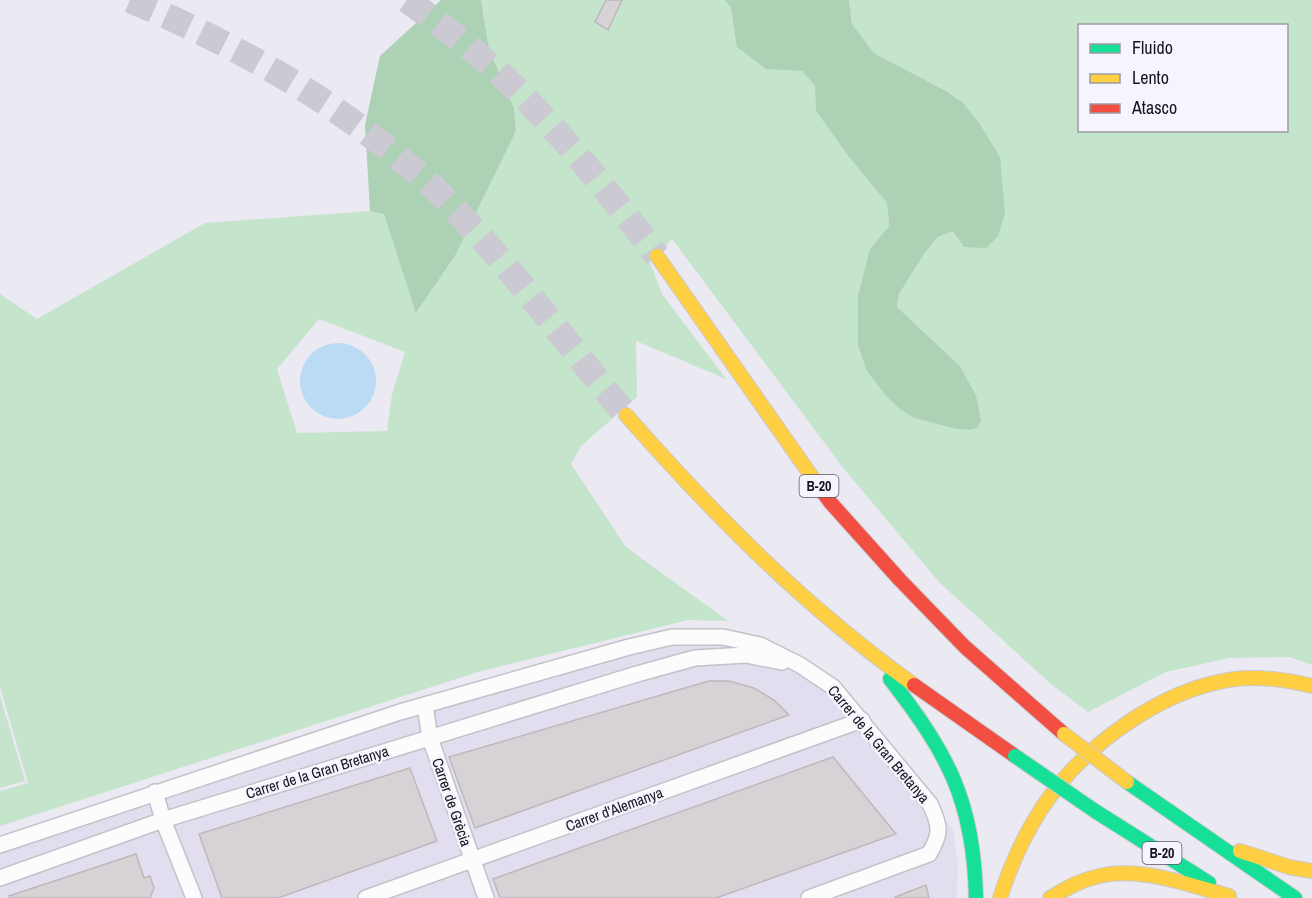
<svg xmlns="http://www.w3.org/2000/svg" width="1312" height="898" viewBox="0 0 1312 898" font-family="'Archivo Narrow',sans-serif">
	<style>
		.built { fill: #e2deef }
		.green { fill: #c5e4cc; fill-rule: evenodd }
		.forest { fill: #acd1b5 }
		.water { fill: #bbdaf3 }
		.building { fill: #d6d2d5; stroke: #bdb9bb; stroke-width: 1.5 }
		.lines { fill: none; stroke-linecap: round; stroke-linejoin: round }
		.highway-tunnel { stroke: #cbc9d2; stroke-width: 26; stroke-dasharray: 26 13; stroke-linecap: butt }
		.street-casing { stroke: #c3c1c9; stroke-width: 18 }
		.fast-casing { stroke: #c9c8cd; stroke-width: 16 }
		.slow-casing { stroke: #c9c8cd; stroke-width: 16 }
		.jam-casing { stroke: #c9c8cd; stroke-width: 16 }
		.street { stroke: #fcfcfd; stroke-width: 15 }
		.fast { stroke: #16e098; stroke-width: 14 }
		.slow { stroke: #ffcf43; stroke-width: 14 }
		.jam { stroke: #f24e42; stroke-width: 14 }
		.fast-bridge-casing { stroke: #c9c8cd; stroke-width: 16; stroke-linecap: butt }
		.slow-bridge-casing { stroke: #c9c8cd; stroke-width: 16; stroke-linecap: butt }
		.fast-bridge { stroke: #16e098; stroke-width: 14 }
		.slow-bridge { stroke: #ffcf43; stroke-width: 14 }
		.labels { text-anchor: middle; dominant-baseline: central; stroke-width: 5; stroke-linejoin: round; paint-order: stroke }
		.shield { fill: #f6f4fe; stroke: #5a585f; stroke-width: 1.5 }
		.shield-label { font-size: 14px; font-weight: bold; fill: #17151b }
		.street-label { font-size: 15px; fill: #17151b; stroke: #f6f4fe }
	</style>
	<rect width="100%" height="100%" fill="#ebe9f2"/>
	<path class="built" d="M 662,643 L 741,645 L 771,654 L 860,712 L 953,830 L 958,863 L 957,898 L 0,898 L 0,844 L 147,795 Z"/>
	<g class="green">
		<path d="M 481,0 L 725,0 L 731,8 L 738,47 L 766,69 L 802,71 L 815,86 L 816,111 L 849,157 L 887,203 L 889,226 L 870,249 L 914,418 L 956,429 L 968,430 L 960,366 L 897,307 L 899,294 L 926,251 L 938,237 L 953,231 L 963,103 L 946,91 L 874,53 L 852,24 L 849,0 L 1312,0 L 1312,665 L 1290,657 L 1229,658 L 1166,672 L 1088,712 L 1052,685 L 940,583 L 844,469 L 672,239 L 650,262 L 662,294 L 726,379 L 636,341 L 637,397 L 581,446 L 571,464 L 626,547 L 728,621 L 688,620 L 478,672 L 0,826 L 0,791 L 28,783 L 0,687 L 0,294 L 37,319 L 205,223 L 370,211 L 384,214 L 417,312 L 455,256 L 516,131 L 514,108 L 489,49 ZM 1080,26 L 1286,26 L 1286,130 L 1080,130 ZM 319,319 L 405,352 L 392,394 L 387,431 L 297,433 L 277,369 Z"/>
		<path d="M 0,696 L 25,781 L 0,788 Z"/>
	</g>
	<g class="forest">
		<path d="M 441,0 L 481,0 L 489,49 L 514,108 L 516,131 L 455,256 L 416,313 L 384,214 L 370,211 L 365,125 L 380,56 Z"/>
		<path d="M 725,0 L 849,0 L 852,24 L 874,53 L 946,91 L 963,103 L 979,123 L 1000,157 L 1005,214 L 998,236 L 986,248 L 964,247 L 953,231 L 938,237 L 926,251 L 899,294 L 897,307 L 960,366 L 976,396 L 981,421 L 977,428 L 968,430 L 956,429 L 914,418 L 900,409 L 887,397 L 867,371 L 858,345 L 858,296 L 870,249 L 889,226 L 887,203 L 849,157 L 816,111 L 815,86 L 802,71 L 766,69 L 737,47 L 731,8 Z"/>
	</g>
	<circle class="water" cx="338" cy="381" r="38"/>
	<g class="building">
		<path d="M 606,0 L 622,0 L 608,30 L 595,22 Z"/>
		<path d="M 709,681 L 729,681 L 754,688 L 774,700 L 789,715 L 475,828 L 449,757 Z"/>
		<path d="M 833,757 L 896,834 L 716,898 L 500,898 L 493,879 Z"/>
		<path d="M 410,768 L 437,841 L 278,898 L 222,898 L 199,834 Z"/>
		<path d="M 136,854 L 144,878 L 150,876 L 154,888 L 150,898 L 10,898 L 9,896 Z"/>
		<path d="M 926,885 L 929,898 L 895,898 L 895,897 Z"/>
	</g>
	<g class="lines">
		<g class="highway-tunnel">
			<path d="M 130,0 C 224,40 314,88 393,153 C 407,165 422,176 435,189 C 505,258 563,339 626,415"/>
			<path d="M 407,0 C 444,27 481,55 514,87 C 566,139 613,197 657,256"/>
		</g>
		<g class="street-casing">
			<g id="street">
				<path d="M 425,705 L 430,738 L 486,898"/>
				<path d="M 155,792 L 163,820 L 194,898"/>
				<path d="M 0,845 L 400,712 L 629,647 L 672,637 L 723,637 L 760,645 L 800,665 L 833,687 L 930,804 C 940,825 942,833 929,854 L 809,898"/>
				<path d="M 0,878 L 163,820 L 637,674 L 695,658 L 746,655 L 782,662"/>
				<path d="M 366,898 L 862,720"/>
			</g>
		</g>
		<g class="fast-casing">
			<g id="fast">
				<path d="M 890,679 C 948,754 974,801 976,898"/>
				<path d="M 1127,782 L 1295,898"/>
				<path d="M 1095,811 L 1209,883"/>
			</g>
		</g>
		<g class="slow-casing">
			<g id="slow">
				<path d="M 657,256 L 817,484"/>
				<path d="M 626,415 C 715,516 804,606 914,685"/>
				<path d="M 1240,851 L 1289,867 L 1312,871"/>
				<path d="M 1000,898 C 1010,867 1022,839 1040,811 C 1080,748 1160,689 1235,679 C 1261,676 1287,680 1312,686"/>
				<path d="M 1050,898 C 1064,890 1076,882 1092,878 C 1136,864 1186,884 1229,896"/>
			</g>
		</g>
		<g class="jam-casing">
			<g id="jam">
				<path d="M 817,484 L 830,502 L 900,580 L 965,647 L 1064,734"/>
				<path d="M 914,685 L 1015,756"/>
			</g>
		</g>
		<use href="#street" class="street"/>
		<use href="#fast" class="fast"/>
		<use href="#slow" class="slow"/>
		<use href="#jam" class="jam"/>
		<g class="fast-bridge-casing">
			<path id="fast-bridge" d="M 1015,756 L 1095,811"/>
		</g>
		<g class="slow-bridge-casing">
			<path id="slow-bridge" d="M 1064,734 L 1127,782"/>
		</g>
		<use href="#fast-bridge" class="fast-bridge"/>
		<use href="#slow-bridge" class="slow-bridge"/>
	</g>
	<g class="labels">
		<g class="shield">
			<rect x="799.5" y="475" width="39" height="22" rx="4.5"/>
			<rect x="1142.5" y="842" width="39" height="22" rx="4.5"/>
		</g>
		<g class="shield-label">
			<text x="819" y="486">B-20</text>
			<text x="1162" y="853">B-20</text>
		</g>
		<g class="street-label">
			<text transform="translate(879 744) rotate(50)">Carrer de la Gran Bretanya</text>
			<text transform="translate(317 772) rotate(-17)">Carrer de la Gran Bretanya</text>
			<text transform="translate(452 802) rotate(71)">Carrer de Grècia</text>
			<text transform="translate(614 809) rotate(-20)">Carrer d'Alemanya</text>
		</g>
	</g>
	<rect x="1078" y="24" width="210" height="108" fill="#f6f4fe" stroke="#9d9ba3" stroke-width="1.5"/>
	<rect x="1090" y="44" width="30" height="9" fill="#16e098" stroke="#9d9ba3" stroke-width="1.5"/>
	<text x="1132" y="54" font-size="18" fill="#17151b">Fluido</text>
	<rect x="1090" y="74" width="30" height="9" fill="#ffcf43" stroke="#9d9ba3" stroke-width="1.5"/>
	<text x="1132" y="84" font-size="18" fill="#17151b">Lento</text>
	<rect x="1090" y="104" width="30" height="9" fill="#f24e42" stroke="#9d9ba3" stroke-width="1.5"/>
	<text x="1132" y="114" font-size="18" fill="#17151b">Atasco</text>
</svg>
